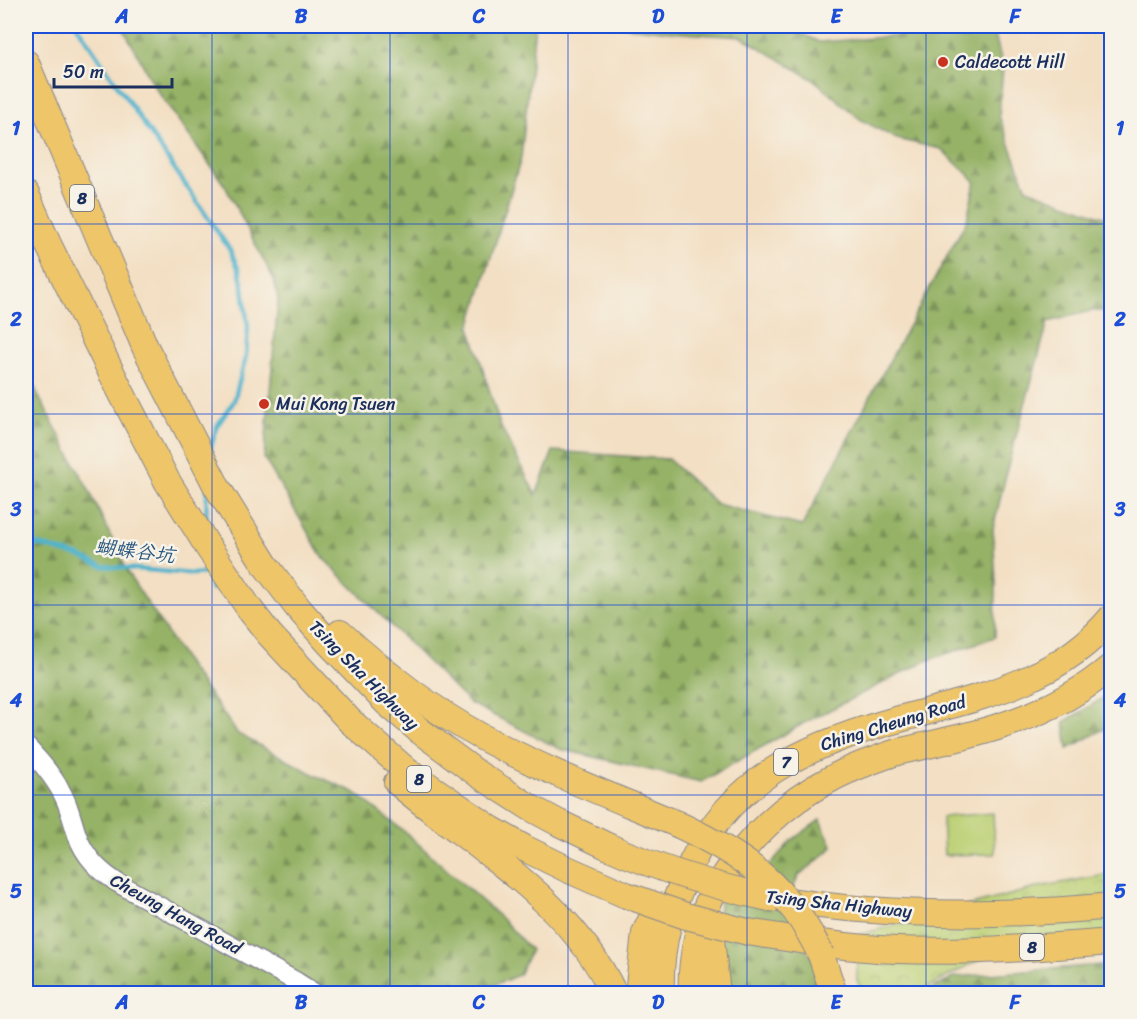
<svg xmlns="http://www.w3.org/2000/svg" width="1137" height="1019" viewBox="0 0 1137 1019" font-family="Sriracha,'LXGW WenKai TC',sans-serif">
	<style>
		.grass { fill: #bcd074; stroke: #6c8069; stroke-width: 1.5 }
		.forest { fill: url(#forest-firs); stroke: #587062; stroke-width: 1.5 }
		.park { fill: url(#park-crowns); stroke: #6c8069; stroke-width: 1.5 }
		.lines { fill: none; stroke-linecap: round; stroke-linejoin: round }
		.stream { stroke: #4eb3cd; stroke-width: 4.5 }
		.minor-casing { stroke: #878790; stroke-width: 21 }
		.highway-casing { stroke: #878790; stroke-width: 28 }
		.minor { stroke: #fff; stroke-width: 18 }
		.highway { stroke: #eec569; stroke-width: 26 }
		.highway-bridge-casing { stroke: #878790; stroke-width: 28; stroke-linecap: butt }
		.highway-bridge { stroke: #eec569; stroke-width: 26 }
		.grid { fill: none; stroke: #1d4ed8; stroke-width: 1.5; stroke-opacity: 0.55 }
		.poi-dot { fill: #c8321e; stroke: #f7f3e8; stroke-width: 2 }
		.labels { text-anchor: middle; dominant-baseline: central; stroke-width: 5; stroke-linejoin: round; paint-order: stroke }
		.shield { fill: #f7f3e8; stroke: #5d6a87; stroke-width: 1.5 }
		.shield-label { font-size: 16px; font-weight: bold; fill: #1b2f5e }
		.poi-label { font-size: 18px; fill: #1b2f5e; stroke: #f7f3e8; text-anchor: start }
		.street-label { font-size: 18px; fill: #1b2f5e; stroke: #f7f3e8 }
		.water-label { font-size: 20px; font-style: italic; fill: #2a577f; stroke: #f7f3e8 }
		.neatline { fill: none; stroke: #1d4ed8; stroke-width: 2 }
		.grid-label { font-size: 20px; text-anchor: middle; font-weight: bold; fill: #1d4ed8 }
	</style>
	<defs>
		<pattern id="forest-firs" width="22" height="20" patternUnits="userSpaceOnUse" patternTransform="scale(1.5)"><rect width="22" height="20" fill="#95b266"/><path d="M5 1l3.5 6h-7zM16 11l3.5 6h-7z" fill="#799157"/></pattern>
		<pattern id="park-crowns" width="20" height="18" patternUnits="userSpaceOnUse" patternTransform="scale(1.5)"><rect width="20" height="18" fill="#bcd074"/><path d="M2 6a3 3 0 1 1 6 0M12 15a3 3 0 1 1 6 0" fill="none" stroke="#a1b367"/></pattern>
	</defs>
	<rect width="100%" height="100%" fill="#f7f3e8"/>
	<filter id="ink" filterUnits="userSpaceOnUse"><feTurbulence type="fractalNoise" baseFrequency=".0167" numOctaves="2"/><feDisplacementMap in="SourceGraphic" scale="12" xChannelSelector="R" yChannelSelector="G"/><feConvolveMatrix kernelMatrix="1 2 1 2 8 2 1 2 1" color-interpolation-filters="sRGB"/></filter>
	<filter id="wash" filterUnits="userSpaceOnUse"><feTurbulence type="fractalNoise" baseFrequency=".008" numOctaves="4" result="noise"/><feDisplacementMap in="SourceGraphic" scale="24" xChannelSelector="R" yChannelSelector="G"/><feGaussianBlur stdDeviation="1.35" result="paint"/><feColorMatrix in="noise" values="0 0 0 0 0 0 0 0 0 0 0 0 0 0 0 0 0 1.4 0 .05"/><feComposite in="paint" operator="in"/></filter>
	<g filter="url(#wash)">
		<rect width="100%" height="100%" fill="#f3dfc3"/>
		<path class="grass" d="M 993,813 L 995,854 L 944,855 L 942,817 Z"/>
		<g class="forest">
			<path d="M 122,26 L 535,26 L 521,158 L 470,327 L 500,425 L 536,495 L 553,451 L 668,459 L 717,504 L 802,526 L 879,380 L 967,220 L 975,181 L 941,149 L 897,139 L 861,120 L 814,80 L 742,37 L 669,32 L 618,26 L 785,26 L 819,42 L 900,36 L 902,26 L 993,26 L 1003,67 L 999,116 L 1027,189 L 1106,218 L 1112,218 L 1111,311 L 1090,311 L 1048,322 L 1009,462 L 993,529 L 996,583 L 995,637 L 926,661 L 804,723 L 701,782 L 560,749 L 469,703 L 323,558 L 264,458 L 278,300 L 276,288 L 273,278 L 225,186 L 156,89 Z"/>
			<path d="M 26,365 L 38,395 L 89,490 L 128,573 L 190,668 L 238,734 L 315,775 L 354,792 L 405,832 L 455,877 L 501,918 L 531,950 L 519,975 L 471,994 L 26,993 Z"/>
			<path d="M 1111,693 L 1111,725 L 1068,749 L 1064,722 Z"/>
			<path d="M 820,820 L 833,847 L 798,877 L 791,894 L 803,947 L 847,993 L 710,994 L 708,982 L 723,877 L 756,880 L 792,840 Z"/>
			<path d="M 1111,964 L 1111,993 L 924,993 L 955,977 Z"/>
		</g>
		<path class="park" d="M 1111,874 L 1111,949 L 1016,940 L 917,993 L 863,993 L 857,980 L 857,935 L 1044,886 Z"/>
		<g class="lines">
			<g class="stream">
				<path d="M 77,26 L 230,250 L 239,270 L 243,287 L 248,327 L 246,356 L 234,401 L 217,426 L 210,451"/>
				<path d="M 206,526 L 207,489"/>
				<path d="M 26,538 L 32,543 L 79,556 L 102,566 L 192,574 L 209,573"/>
				<path d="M 208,567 L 212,589"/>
			</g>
		</g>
	</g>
	<g filter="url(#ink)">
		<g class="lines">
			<g class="minor-casing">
				<path id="minor" d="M 26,746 C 41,762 56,779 65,799 C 70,810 73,823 77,835 C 85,858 102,874 123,886 L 297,982 L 316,994"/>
			</g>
			<g class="highway-casing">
				<g id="highway">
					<path d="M 26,63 L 145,347 L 217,487 L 266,566 L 298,608 L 329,643 L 387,703 L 420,731 L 478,774 L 531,808 L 559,823 L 607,846"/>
					<path d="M 26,194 L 48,244 L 120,390 L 167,481 L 210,550 L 251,611 L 269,634 L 350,721 L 407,771 L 491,829 L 524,848 L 567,869 L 626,895"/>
					<path d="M 340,633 C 383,672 429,708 480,736 C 543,770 611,796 677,824"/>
					<path d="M 397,782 C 474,848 569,898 614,994"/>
					<path d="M 771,898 C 883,917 998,917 1112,906"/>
					<path d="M 709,920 L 717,994"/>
					<path d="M 748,932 C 798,940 847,948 897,950 C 969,953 1041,947 1112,942"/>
					<path d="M 821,955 L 834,994"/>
					<path d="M 638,994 L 645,933 L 654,914 L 673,904"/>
					<path d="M 661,994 C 659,944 671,906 692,862 C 731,780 805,746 889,722 C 969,699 1055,686 1112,617"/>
					<path d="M 692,994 C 690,965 697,930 708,903 C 711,896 715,890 719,883 C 744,842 786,802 829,780 C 850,768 874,760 897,752 C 976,734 1048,721 1112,666"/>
				</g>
			</g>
			<use href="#minor" class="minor"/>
			<use href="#highway" class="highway"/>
			<g class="highway-bridge-casing">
				<g id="highway-bridge">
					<path d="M 677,824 C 744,855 789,886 821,955"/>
					<path d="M 607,846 C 659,869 713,886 769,898"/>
					<path d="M 626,895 L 686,916 L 748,932"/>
				</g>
			</g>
			<use href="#highway-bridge" class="highway-bridge"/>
		</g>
	</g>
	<path class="grid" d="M 212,26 L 212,994M 390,26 L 390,994M 568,26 L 568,994M 747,26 L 747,994M 926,26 L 926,994M 26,224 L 1112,224M 26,414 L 1112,414M 26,605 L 1112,605M 26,795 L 1112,795"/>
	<g class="poi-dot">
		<circle cx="943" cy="62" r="6"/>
		<circle cx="264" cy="404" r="6"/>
	</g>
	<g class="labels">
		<g class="shield">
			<rect x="70" y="185" width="24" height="26" rx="4.5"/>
			<rect x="774" y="749" width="24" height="26" rx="4.5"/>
			<rect x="407" y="766" width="24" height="26" rx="4.5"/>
			<rect x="1020" y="934" width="24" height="26" rx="4.5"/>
		</g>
		<g class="shield-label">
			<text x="82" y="198">8</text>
			<text x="786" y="762">7</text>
			<text x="419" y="779">8</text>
			<text x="1032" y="947">8</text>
		</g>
		<g class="poi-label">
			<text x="955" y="62">Caldecott Hill</text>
			<text x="276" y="404">Mui Kong Tsuen</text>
		</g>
		<g class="street-label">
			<text transform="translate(364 675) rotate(45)">Tsing Sha Highway</text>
			<text transform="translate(893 723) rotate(-17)">Ching Cheung Road</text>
			<text transform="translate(839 904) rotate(6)">Tsing Sha Highway</text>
			<text transform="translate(176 914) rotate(29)">Cheung Hang Road</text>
		</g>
		<g class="water-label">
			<text transform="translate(135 551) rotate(7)">蝴蝶谷坑</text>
		</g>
	</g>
	<rect width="1137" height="1019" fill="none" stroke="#f7f3e8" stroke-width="66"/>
	<path d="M54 78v9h118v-9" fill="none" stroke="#1b2f5e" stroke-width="3"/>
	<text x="63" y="78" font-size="18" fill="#1b2f5e" stroke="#f7f3e8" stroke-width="4.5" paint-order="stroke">50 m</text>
	<rect x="33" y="33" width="1071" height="953" class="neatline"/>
	<g class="grid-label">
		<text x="122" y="23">A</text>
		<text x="301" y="23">B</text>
		<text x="479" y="23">C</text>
		<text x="658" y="23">D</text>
		<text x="836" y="23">E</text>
		<text x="1015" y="23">F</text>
		<text x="16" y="135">1</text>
		<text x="1120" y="135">1</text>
		<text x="16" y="326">2</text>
		<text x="1120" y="326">2</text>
		<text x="16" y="516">3</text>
		<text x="1120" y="516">3</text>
		<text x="16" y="707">4</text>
		<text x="1120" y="707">4</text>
		<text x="16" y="898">5</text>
		<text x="1120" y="898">5</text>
		<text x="122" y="1009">A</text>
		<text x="301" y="1009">B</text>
		<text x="479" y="1009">C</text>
		<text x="658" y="1009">D</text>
		<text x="836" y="1009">E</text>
		<text x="1015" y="1009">F</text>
	</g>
</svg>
